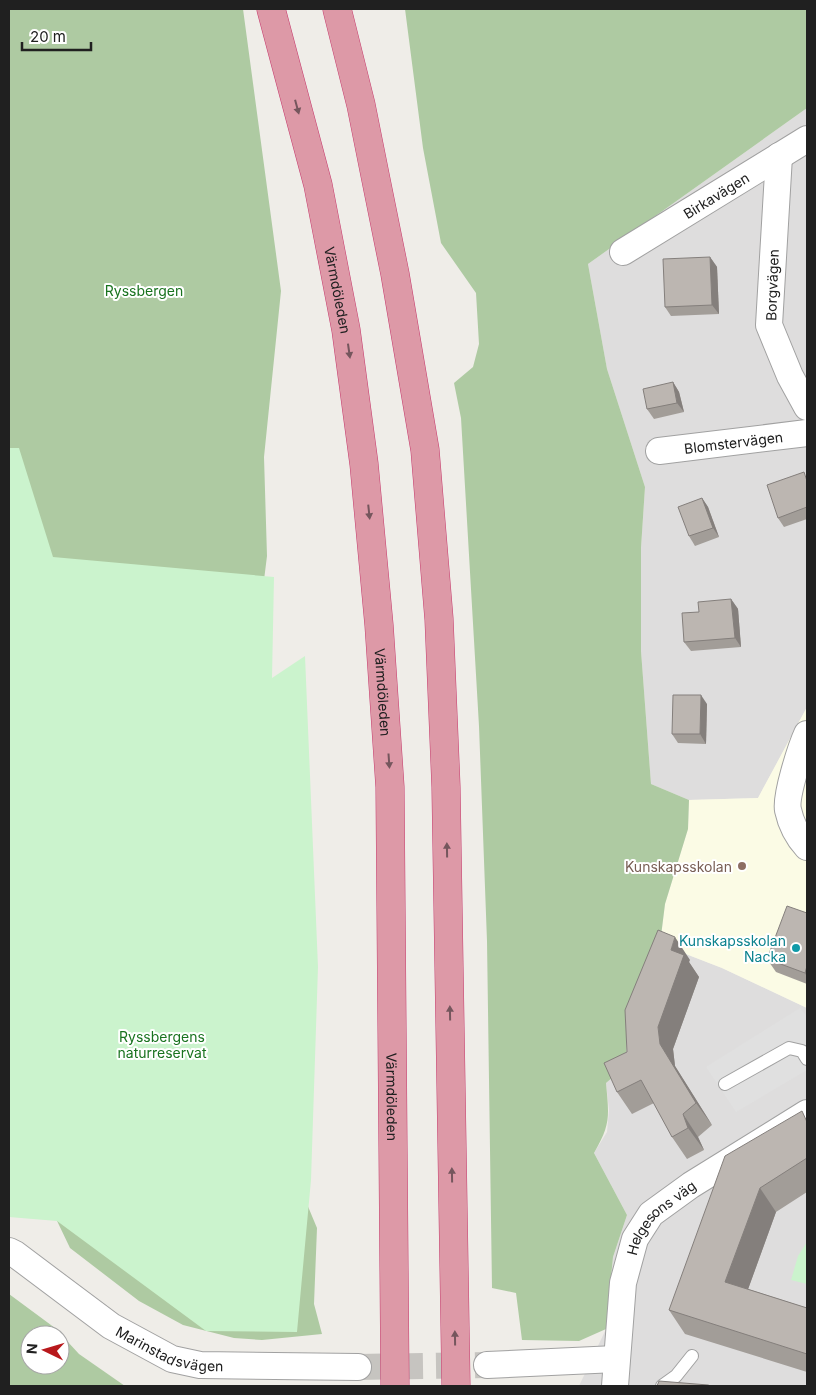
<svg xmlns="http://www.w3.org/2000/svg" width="816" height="1395" viewBox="0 0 816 1395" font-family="Inter,sans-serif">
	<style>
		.residential { fill: #dedddd }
		.education { fill: #fbfbe5 }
		.forest { fill: #aecaa2; fill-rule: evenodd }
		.park { fill: #cbf3cd }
		.parking { fill: #e0e0e0 }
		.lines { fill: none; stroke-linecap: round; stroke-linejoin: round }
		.minor-tunnel { stroke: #c6c4c0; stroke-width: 26; stroke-dasharray: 26 13; stroke-linecap: butt }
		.service-casing { stroke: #a1a1a1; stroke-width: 14 }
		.minor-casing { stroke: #a1a1a1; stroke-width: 28 }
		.motorway-casing { stroke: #c63c6e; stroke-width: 29 }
		.service { stroke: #fff; stroke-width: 12 }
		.minor { stroke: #fff; stroke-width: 26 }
		.motorway { stroke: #dd99a7; stroke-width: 28 }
		.wall { fill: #a29d98 }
		.shaded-wall { fill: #847f7c }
		.building { fill: #bcb6b1; stroke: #847f7c }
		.oneway { fill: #75565d }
		.education-dot { fill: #8d6e63; stroke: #fff; stroke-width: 2 }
		.culture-dot { fill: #0f9aa8; stroke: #fff; stroke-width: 2 }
		.labels { text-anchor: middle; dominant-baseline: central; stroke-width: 4; stroke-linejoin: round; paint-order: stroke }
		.street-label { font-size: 14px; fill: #202020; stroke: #fff }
		.park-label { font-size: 14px; fill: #19731f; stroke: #fff }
		.education-label { font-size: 14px; fill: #785e54; stroke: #fff; text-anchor: end }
		.culture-label { font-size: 14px; fill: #0d838f; stroke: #fff; text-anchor: end }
	</style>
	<rect width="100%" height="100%" fill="#efede8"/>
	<g class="residential">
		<path d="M 807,108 L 807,707 L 758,798 L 689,800 L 651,784 L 641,651 L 641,548 L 645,487 L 607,369 L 588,264 Z"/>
		<path d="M 660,944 L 722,968 L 807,1008 L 807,1386 L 579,1386 L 606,1329 L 613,1257 L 627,1215 L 594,1153 L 607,1132 L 609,1110 L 606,1083 L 626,1065 L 627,1031 Z"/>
	</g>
	<path class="education" d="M 807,707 L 807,1008 L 722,968 L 660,944 L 665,904 L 688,829 L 689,800 L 758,798 Z"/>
	<g class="forest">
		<path d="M 9,9 L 243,9 L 281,291 L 264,457 L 267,556 L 253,668 L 271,1118 L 317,1228 L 314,1304 L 322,1334 L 262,1340 L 234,1338 L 183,1325 L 139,1301 L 70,1248 L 48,1202 L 9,1174 Z"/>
		<path d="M 405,9 L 807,9 L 807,108 L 588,264 L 607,369 L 645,487 L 641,548 L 641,651 L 651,784 L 689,800 L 688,829 L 665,904 L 660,944 L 627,1031 L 626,1066 L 606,1083 C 609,1116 611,1124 594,1153 L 627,1215 L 613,1257 L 606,1329 L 579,1341 L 522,1340 L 516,1293 L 492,1288 L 487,941 L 479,726 L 461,418 L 454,383 L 473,367 L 479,344 L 476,293 L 441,243 L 423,148 Z"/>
		<path d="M 9,1294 L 55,1328 L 79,1354 L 125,1386 L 9,1386 ZM 30,1335 L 60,1335 L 60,1365 L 30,1365 Z"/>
	</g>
	<g class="park">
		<path d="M 9,448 L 19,448 L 53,557 L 274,577 L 272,678 L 305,656 L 318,967 L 311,1180 L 297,1332 L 206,1331 L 57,1221 L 9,1217 Z"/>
		<path d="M 807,1242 L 807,1284 L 791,1280 L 798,1256 Z"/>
	</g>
	<path class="parking" d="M 800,1008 L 807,1017 L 807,1070 L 736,1112 L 706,1067 Z"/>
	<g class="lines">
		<path class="minor-tunnel" d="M 358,1367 L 487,1365"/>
		<g class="service-casing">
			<g id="service">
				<path d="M 725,1084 L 789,1048 L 802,1051 L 807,1059"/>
				<path d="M 662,1386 L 676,1376 L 692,1356"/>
			</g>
		</g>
		<g class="minor-casing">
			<g id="minor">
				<path d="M 779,156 L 769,325 L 790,376 L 807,407"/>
				<path id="s1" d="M 623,252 L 807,139"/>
				<path id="s2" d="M 659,451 L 807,433"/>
				<path d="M 807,734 C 801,747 785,797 788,810 C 791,824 798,837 807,847"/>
				<path id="s3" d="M 9,1251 L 15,1254 L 111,1326 L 172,1359 L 200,1365 L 358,1367"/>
				<path d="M 487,1365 L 616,1359"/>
				<path id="s4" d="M 615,1386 L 623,1283 L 635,1239 L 651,1214 L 691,1185 L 807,1113"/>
			</g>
		</g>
		<g class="motorway-casing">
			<g id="motorway">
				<path id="s5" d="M 271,9 L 318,185 L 346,330 L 364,464 L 379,625 L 390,787 L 395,1386"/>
				<path d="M 337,9 L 361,105 L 374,170 L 395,274 L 425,450 L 439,619 L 446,787 L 456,1386"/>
			</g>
		</g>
		<use href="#service" class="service"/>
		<use href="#minor" class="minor"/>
		<use href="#motorway" class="motorway"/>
	</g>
	<g class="wall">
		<path d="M 710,257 L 717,267 L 719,314 L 671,316 L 665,307 Z"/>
		<path d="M 673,382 L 679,392 L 684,412 L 654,419 L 647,409 Z"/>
		<path d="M 807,477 L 807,519 L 784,527 L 778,518 Z"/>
		<path d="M 702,498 L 708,507 L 719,537 L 695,546 L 689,536 Z"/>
		<path d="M 731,599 L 738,609 L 741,647 L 691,651 L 684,642 L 699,612 Z"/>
		<path d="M 707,704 L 706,744 L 678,743 L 672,734 Z"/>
		<path d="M 807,913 L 807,984 L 776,972 L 767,959 Z"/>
		<path d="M 690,960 L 689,962 L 699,977 L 673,1049 L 675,1066 L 712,1125 L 698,1137 L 704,1150 L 687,1159 L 672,1137 L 654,1103 L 632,1114 L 617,1092 L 627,1052 Z"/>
		<path d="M 807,1119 L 807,1192 L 776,1212 L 748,1289 L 807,1308 L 807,1372 L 685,1334 L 669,1310 Z"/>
	</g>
	<g class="shaded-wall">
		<path d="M 710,257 L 717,267 L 719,314 L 712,305 Z"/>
		<path d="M 673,382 L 679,392 L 684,412 L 677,403 Z"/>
		<path d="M 702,498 L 708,507 L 719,537 L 713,528 Z"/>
		<path d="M 731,599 L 738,609 L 741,647 L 735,638 Z"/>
		<path d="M 701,695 L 707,704 L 706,744 L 700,734 Z"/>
		<path d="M 675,937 L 690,960 L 689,962 L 699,977 L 673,1049 L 675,1066 L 712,1125 L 696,1103 L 660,1044 L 658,1027 L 671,950 Z"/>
		<path d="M 807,966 L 807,977 L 805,973 Z"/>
		<path d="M 683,1114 L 698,1137 L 704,1150 L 688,1128 Z"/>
		<path d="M 760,1188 L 776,1212 L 742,1306 L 725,1282 Z"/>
	</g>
	<g class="building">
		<path d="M 710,257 L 712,305 L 665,307 L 663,259 Z"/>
		<path d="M 673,382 L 677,403 L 647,409 L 643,389 Z"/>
		<path d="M 804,472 L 807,481 L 807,507 L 778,518 L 767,485 Z"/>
		<path d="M 702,498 L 713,528 L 689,536 L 678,507 Z"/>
		<path d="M 731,599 L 735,638 L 684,642 L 682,613 L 699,612 L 698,602 Z"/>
		<path d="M 673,695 L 701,695 L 700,734 L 672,734 Z"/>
		<path d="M 787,906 L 807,913 L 807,966 L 805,973 L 767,959 Z"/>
		<path d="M 658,930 L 675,937 L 671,950 L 684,955 L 658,1027 L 660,1044 L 696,1103 L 683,1114 L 688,1128 L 672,1137 L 641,1080 L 617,1092 L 604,1063 L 627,1052 L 625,1010 Z"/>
		<path d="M 802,1111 L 807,1122 L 807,1158 L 760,1188 L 725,1282 L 807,1308 L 807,1354 L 669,1310 L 725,1156 Z"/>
		<path d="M 659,1381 L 708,1385 L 711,1386 L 657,1386 Z"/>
	</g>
	<defs><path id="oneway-solid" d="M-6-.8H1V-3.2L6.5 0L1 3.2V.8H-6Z" transform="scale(1.25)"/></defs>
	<g class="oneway">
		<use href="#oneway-solid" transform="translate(297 107) rotate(75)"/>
		<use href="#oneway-solid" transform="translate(349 351) rotate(82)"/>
		<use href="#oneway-solid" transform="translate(369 512) rotate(84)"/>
		<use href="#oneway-solid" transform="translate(389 761) rotate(86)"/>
		<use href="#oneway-solid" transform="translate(447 850) rotate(-91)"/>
		<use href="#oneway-solid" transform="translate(450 1013) rotate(-91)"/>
		<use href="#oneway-solid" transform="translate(452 1175) rotate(-91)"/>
		<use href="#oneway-solid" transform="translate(455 1338) rotate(-91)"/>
	</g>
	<circle class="education-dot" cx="742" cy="866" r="5"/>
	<circle class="culture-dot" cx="796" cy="948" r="5"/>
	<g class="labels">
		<g class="street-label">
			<text stroke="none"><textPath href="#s1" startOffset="109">Birkavägen</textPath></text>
			<text transform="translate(772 285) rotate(-88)">Borgvägen</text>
			<text stroke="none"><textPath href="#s5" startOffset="289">Värmdöleden</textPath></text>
			<text stroke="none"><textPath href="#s2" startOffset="75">Blomstervägen</textPath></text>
			<text stroke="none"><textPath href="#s5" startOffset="694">Värmdöleden</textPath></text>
			<text stroke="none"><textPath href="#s5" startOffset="1099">Värmdöleden</textPath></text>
			<text stroke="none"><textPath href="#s4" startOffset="182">Helgesons väg</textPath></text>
			<text stroke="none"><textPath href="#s3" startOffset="191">Marinstadsvägen</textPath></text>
		</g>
		<g class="park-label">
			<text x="144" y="290">Ryssbergen</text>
			<text x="162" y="1036">Ryssbergens<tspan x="162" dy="16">naturreservat</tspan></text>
		</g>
		<g class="education-label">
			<text x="732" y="866">Kunskapsskolan</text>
		</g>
		<g class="culture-label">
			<text x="786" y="940">Kunskapsskolan<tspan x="786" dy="16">Nacka</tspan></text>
		</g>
	</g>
	<rect width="816" height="1395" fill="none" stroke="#202020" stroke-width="20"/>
	<g transform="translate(45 1350) rotate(275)"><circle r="24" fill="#ffffff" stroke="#a6a6a6"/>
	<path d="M0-4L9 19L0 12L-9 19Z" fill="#b8181c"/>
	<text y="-8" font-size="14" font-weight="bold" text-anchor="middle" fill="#202020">N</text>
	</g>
	<path d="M22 42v8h69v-8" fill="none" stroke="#202020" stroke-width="2.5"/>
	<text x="30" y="42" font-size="15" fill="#202020" stroke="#ffffff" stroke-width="4" paint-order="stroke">20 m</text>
</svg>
